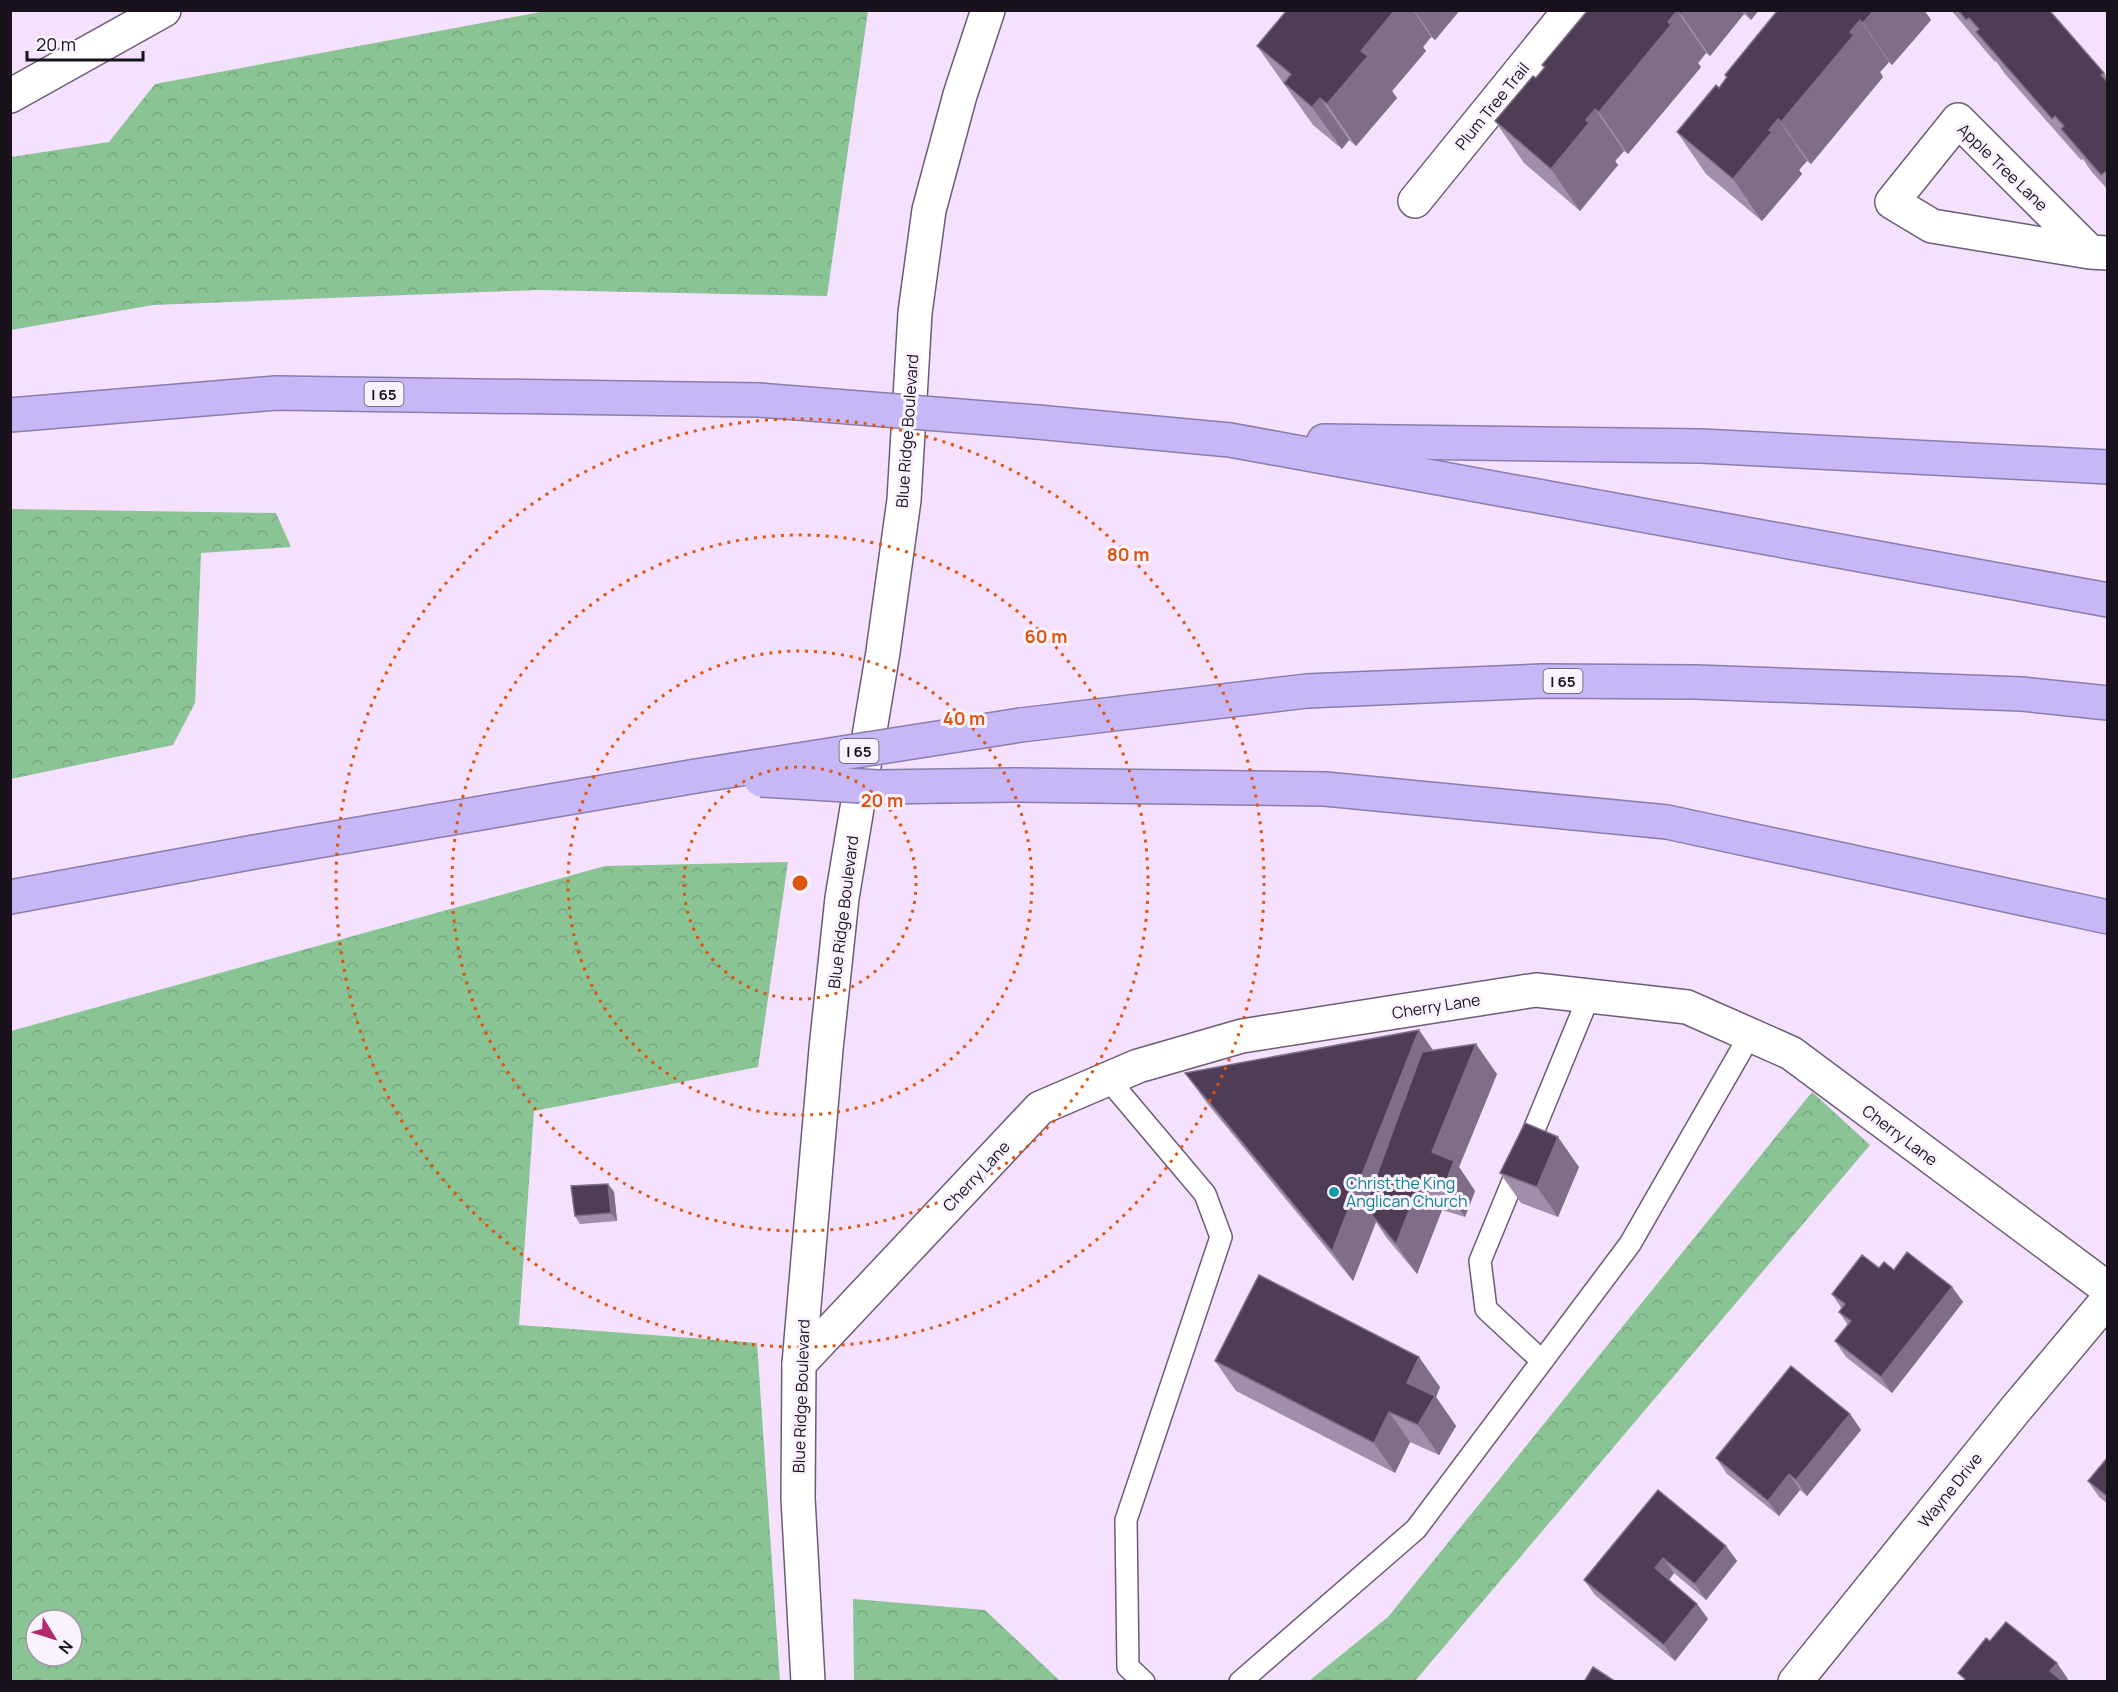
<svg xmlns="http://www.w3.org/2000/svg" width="2118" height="1692" viewBox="0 0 2118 1692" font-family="Manrope,sans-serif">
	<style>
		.forest { fill: url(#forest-crowns); fill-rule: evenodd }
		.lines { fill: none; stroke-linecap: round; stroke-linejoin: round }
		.service-casing { stroke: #6d5c76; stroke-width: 24 }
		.minor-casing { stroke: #6d5c76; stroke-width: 36 }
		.motorway-casing { stroke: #8a7daa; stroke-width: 36 }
		.service { stroke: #fff; stroke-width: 21 }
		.minor { stroke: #fff; stroke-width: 33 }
		.motorway { stroke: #c7b7f7; stroke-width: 33 }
		.motorway-bridge-casing { stroke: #8a7daa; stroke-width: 36; stroke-linecap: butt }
		.motorway-bridge { stroke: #c7b7f7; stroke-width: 33 }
		.wall { fill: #a28eaa }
		.shaded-wall { fill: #806e88 }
		.building { fill: #4e3d55; stroke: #806e88; stroke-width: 1.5 }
		.ring { fill: none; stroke: #de550d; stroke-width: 3; stroke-dasharray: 3 6 }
		.culture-dot { fill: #0f9aa8; stroke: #fbf2ff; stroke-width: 2 }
		.labels { text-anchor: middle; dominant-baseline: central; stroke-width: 6; stroke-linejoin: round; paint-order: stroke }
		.shield { fill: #fbf2ff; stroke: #5d5560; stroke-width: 1.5 }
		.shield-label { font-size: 15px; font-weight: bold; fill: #19121c }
		.street-label { font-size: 16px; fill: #19121c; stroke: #fbf2ff }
		.culture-label { font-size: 16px; fill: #0d838f; stroke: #fbf2ff; text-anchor: start }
		.centre { fill: #de550d; stroke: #fbf2ff; stroke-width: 3 }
		.ring-label { font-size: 18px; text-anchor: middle; font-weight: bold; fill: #de550d; stroke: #fbf2ff; stroke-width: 6; stroke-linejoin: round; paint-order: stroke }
	</style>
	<defs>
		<pattern id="forest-crowns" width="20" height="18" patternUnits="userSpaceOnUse" patternTransform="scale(1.5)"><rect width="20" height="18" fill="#8ac394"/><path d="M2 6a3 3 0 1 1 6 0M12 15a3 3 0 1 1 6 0" fill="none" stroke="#76a67f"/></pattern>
	</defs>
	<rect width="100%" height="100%" fill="#f5e0fe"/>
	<g class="forest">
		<path d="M 546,11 L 868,11 L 827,296 L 537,290 L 153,305 L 11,330 L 11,157 L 109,142 L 155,84 Z"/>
		<path d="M 11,509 L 276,513 L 291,547 L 201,553 L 195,703 L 173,745 L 11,779 Z"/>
		<path d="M 788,862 L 758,1067 L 534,1111 L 519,1325 L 757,1343 L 780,1681 L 11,1681 L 11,1031 L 605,866 ZM 36,1620 L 72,1620 L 72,1656 L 36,1656 Z"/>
		<path d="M 1812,1092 L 1870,1145 L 1415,1681 L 1309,1681 L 1388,1617 Z"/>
		<path d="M 853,1599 L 985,1610 L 1060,1681 L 854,1681 Z"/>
	</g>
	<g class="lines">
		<g class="service-casing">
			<g id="service">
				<path d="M 1108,1079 L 1205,1194 L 1221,1237 L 1126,1520 L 1128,1667 L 1144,1682"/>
				<path d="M 1542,1361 L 1486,1309 L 1480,1261 L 1589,996"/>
				<path d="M 1240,1682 L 1416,1529 L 1630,1244 L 1750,1035"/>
			</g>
		</g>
		<g class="minor-casing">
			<g id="minor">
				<path d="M 10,96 L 164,10"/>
				<path d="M 1415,201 L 1570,10"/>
				<path d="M 2090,252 L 1958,120 L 1892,202 L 1932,226 L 2090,252 L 2108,253"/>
				<path d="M 799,1364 L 1040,1108 L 1138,1066 L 1242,1036 L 1536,990 L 1687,1007 L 1791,1053 L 2108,1289"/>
				<path d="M 808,1682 L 798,1498 L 799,1364 L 826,1049 L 842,898 L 883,652 L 904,500 L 915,313 L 929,210 L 960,95 L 988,10"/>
				<path d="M 1795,1682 L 2015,1410 L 2108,1299"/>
			</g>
		</g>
		<g class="motorway-casing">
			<g id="motorway">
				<path d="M 10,415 L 276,393 L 758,400"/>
				<path d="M 1037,422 L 1230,440 L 2108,600"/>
				<path d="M 1324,441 L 1701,446 L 2108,467"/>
				<path d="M 1021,725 L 1307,691 L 1542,681 L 1695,682 L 2022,694 L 2108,703"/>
				<path d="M 1013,785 L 1325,789 L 1667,822 L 2108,917"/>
				<path d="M 10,897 L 254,852 L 696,776"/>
			</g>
		</g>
		<use href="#service" class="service"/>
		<use href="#minor" class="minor"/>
		<use href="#motorway" class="motorway"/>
		<g class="motorway-bridge-casing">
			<g id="motorway-bridge">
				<path d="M 758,400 L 1037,422"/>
				<path d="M 696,776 L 1021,725"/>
				<path d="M 761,780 L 878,787 L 1013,785"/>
			</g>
		</g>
		<use href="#motorway-bridge" class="motorway-bridge"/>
	</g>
	<g class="wall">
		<path d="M 1287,10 L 1460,10 L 1435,40 L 1431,37 L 1423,47 L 1426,51 L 1392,91 L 1397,98 L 1356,146 L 1349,140 L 1342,149 L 1313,125 L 1257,46 Z"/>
		<path d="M 1588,10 L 1759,10 L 1751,20 L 1744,14 L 1710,56 L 1706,53 L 1698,63 L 1701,67 L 1628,154 L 1624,151 L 1615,161 L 1618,165 L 1580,211 L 1524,163 L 1495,121 L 1544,68 L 1542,65 Z"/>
		<path d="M 1778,10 L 1924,10 L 1931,20 L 1892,65 L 1889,62 L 1880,72 L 1883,77 L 1811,164 L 1807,161 L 1799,170 L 1802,174 L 1762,221 L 1706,174 L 1677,132 L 1719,88 L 1727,78 L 1725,75 Z"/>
		<path d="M 1951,10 L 2049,10 L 2104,73 L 2108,78 L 2108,190 L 2091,171 L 2083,159 L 2081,160 L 2005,74 L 1996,61 L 1995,62 Z"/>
		<path d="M 1434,1051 L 1497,1074 L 1459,1167 L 1475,1191 L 1465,1217 L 1442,1210 L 1417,1274 L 1386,1237 L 1376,1222 L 1353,1281 L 1206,1102 L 1185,1073 Z"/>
		<path d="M 1579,1167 L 1558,1217 L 1521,1203 L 1500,1173 Z"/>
		<path d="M 608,1184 L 614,1192 L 617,1221 L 580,1224 L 575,1216 Z"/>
		<path d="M 1879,1268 L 1894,1270 L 1952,1287 L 1963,1302 L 1892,1393 L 1846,1357 L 1835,1341 L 1848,1325 L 1839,1312 L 1842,1309 L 1832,1294 Z"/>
		<path d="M 1215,1361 L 1440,1387 L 1436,1397 L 1456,1426 L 1439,1455 L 1410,1442 L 1395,1473 L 1236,1391 Z"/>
		<path d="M 1850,1414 L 1861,1430 L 1807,1496 L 1800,1490 L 1779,1516 L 1727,1474 L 1716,1458 Z"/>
		<path d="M 2108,1457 L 2108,1504 L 2099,1497 L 2088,1481 Z"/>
		<path d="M 1658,1490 L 1726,1546 L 1737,1561 L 1706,1600 L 1674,1573 L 1669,1580 L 1697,1604 L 1708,1619 L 1675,1661 L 1595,1595 L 1584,1580 Z"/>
	</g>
	<g class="shaded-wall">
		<path d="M 1395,10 L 1413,10 L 1431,37 L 1423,47 L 1426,51 L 1392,91 L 1397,98 L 1356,146 L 1327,104 L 1361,51 Z"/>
		<path d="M 1414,10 L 1460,10 L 1435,40 Z"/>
		<path d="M 1684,10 L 1741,10 L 1744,14 L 1710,56 L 1681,14 Z"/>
		<path d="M 1745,10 L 1759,10 L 1751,20 Z"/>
		<path d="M 1874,10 L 1924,10 L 1931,20 L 1892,65 L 1863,23 Z"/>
		<path d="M 1677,11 L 1706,53 L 1698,63 L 1701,67 L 1628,154 L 1599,112 Z"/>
		<path d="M 1860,20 L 1889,62 L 1880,72 L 1883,77 L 1811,164 L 1781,122 Z"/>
		<path d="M 1320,98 L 1349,140 L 1342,149 L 1312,107 Z"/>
		<path d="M 1595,109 L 1624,151 L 1615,161 L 1618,165 L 1580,211 L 1551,169 L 1586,120 Z"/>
		<path d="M 1778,119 L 1807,161 L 1799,170 L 1802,174 L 1762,221 L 1733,179 L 1769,130 Z"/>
		<path d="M 1419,1030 L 1440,1060 L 1365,1207 L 1376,1222 L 1353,1281 L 1332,1251 Z"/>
		<path d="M 1476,1044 L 1497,1074 L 1459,1167 L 1475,1191 L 1465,1217 L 1444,1187 L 1432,1152 Z"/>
		<path d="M 1558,1137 L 1579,1167 L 1558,1217 L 1537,1187 Z"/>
		<path d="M 1421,1180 L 1442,1210 L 1417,1274 L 1396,1244 Z"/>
		<path d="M 608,1184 L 614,1192 L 617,1221 L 611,1213 Z"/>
		<path d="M 1952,1287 L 1963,1302 L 1892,1393 L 1881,1377 Z"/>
		<path d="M 1419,1357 L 1440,1387 L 1436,1397 L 1456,1426 L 1439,1455 L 1418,1425 L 1407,1383 Z"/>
		<path d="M 1389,1412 L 1410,1442 L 1395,1473 L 1374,1443 Z"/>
		<path d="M 1850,1414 L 1861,1430 L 1807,1496 L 1796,1480 Z"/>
		<path d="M 1789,1474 L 1800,1490 L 1779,1516 L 1768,1501 Z"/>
		<path d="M 1726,1546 L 1737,1561 L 1706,1600 L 1695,1584 Z"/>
		<path d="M 1663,1558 L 1674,1573 L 1666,1584 L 1655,1568 Z"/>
		<path d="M 1697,1604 L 1708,1619 L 1675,1661 L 1664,1645 Z"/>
		<path d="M 2057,1663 L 2068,1679 L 2066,1682 L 2058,1682 L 2050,1671 Z"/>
	</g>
	<g class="building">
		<path d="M 1287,10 L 1395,10 L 1361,51 L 1368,56 L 1327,104 L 1320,98 L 1312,107 L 1284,83 L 1291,74 L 1257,46 Z"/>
		<path d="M 1588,10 L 1684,10 L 1681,14 L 1677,11 L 1668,22 L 1671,25 L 1599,112 L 1595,109 L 1586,120 L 1589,123 L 1551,169 L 1495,121 L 1533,76 L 1536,78 L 1545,67 L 1542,65 Z"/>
		<path d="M 1778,10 L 1874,10 L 1863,23 L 1860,20 L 1850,32 L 1854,35 L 1781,122 L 1778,119 L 1769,130 L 1772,132 L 1733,179 L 1677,132 L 1716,85 L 1719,88 L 1727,77 L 1725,75 Z"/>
		<path d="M 1958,10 L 2049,10 L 2104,73 L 2101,75 L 2108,83 L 2108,170 L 2101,175 L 2061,129 L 2064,126 L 2055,116 L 2052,119 L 1976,32 L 1979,29 L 1969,18 L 1966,20 Z"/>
		<path d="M 1419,1030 L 1332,1251 L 1185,1073 Z"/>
		<path d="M 1476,1044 L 1432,1152 L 1454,1161 L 1444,1187 L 1421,1180 L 1396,1244 L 1365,1207 L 1422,1052 Z"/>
		<path d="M 1525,1123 L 1558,1137 L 1537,1187 L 1500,1173 Z"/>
		<path d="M 608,1184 L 611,1213 L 575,1216 L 571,1186 Z"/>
		<path d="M 1907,1252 L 1952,1287 L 1881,1377 L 1835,1341 L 1851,1321 L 1839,1312 L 1845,1304 L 1832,1294 L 1862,1255 L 1879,1268 L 1884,1262 L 1894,1270 Z"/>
		<path d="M 1259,1275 L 1419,1357 L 1407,1383 L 1435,1396 L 1418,1425 L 1389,1412 L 1374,1443 L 1215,1361 Z"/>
		<path d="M 1791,1366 L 1850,1414 L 1796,1480 L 1789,1474 L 1768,1501 L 1716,1458 Z"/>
		<path d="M 2108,1457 L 2108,1497 L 2088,1481 Z"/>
		<path d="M 1658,1490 L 1726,1546 L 1695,1584 L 1663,1558 L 1655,1568 L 1697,1604 L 1664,1645 L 1584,1580 Z"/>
		<path d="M 2006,1622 L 2057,1663 L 2050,1671 L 2063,1682 L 1963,1682 L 1965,1679 L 1958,1673 L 1986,1638 L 1990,1641 Z"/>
		<path d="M 1593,1667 L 1616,1682 L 1584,1682 Z"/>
	</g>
	<g class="ring">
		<circle cx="800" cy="883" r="116"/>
		<circle cx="800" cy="883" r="232"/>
		<circle cx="800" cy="883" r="348"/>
		<circle cx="800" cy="883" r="464"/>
	</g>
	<circle class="culture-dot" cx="1334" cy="1192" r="6"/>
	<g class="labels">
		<g class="shield">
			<rect x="364.5" y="382" width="39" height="24" rx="4.5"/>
			<rect x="1543.5" y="669" width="39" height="24" rx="4.5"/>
			<rect x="839.5" y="739" width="39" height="24" rx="4.5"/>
		</g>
		<g class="shield-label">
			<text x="384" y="394">I 65</text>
			<text x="1563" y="681">I 65</text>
			<text x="859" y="751">I 65</text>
		</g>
		<g class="street-label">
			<text transform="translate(1492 106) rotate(-51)">Plum Tree Trail</text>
			<text transform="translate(2003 167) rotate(44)">Apple Tree Lane</text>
			<text transform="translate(907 431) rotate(-86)">Blue Ridge Boulevard</text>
			<text transform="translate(843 912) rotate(-83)">Blue Ridge Boulevard</text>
			<text transform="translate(1436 1006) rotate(-9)">Cherry Lane</text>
			<text transform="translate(1900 1135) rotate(37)">Cherry Lane</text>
			<text transform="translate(976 1176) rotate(-47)">Cherry Lane</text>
			<text transform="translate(801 1396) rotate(-88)">Blue Ridge Boulevard</text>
			<text transform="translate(1950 1490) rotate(-51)">Wayne Drive</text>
		</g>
		<g class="culture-label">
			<text x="1346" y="1183">Christ the King<tspan x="1346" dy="18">Anglican Church</tspan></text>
		</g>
	</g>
	<circle cx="800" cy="883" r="9" class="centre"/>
	<g class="ring-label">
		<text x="1128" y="561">80 m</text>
		<text x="1046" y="643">60 m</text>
		<text x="964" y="725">40 m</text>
		<text x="882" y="807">20 m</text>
	</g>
	<rect width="2118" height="1692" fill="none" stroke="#19121c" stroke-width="24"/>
	<g transform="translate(54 1638) rotate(128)"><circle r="28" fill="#fbf2ff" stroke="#a198a4" stroke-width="1.5"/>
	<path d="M0-4.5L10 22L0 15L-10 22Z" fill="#b22a6b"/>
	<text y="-9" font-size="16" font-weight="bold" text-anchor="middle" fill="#19121c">N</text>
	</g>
	<path d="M27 51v9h116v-9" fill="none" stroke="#19121c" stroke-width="3"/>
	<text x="36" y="51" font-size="18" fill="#19121c" stroke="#fbf2ff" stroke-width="4.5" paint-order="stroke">20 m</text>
</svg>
